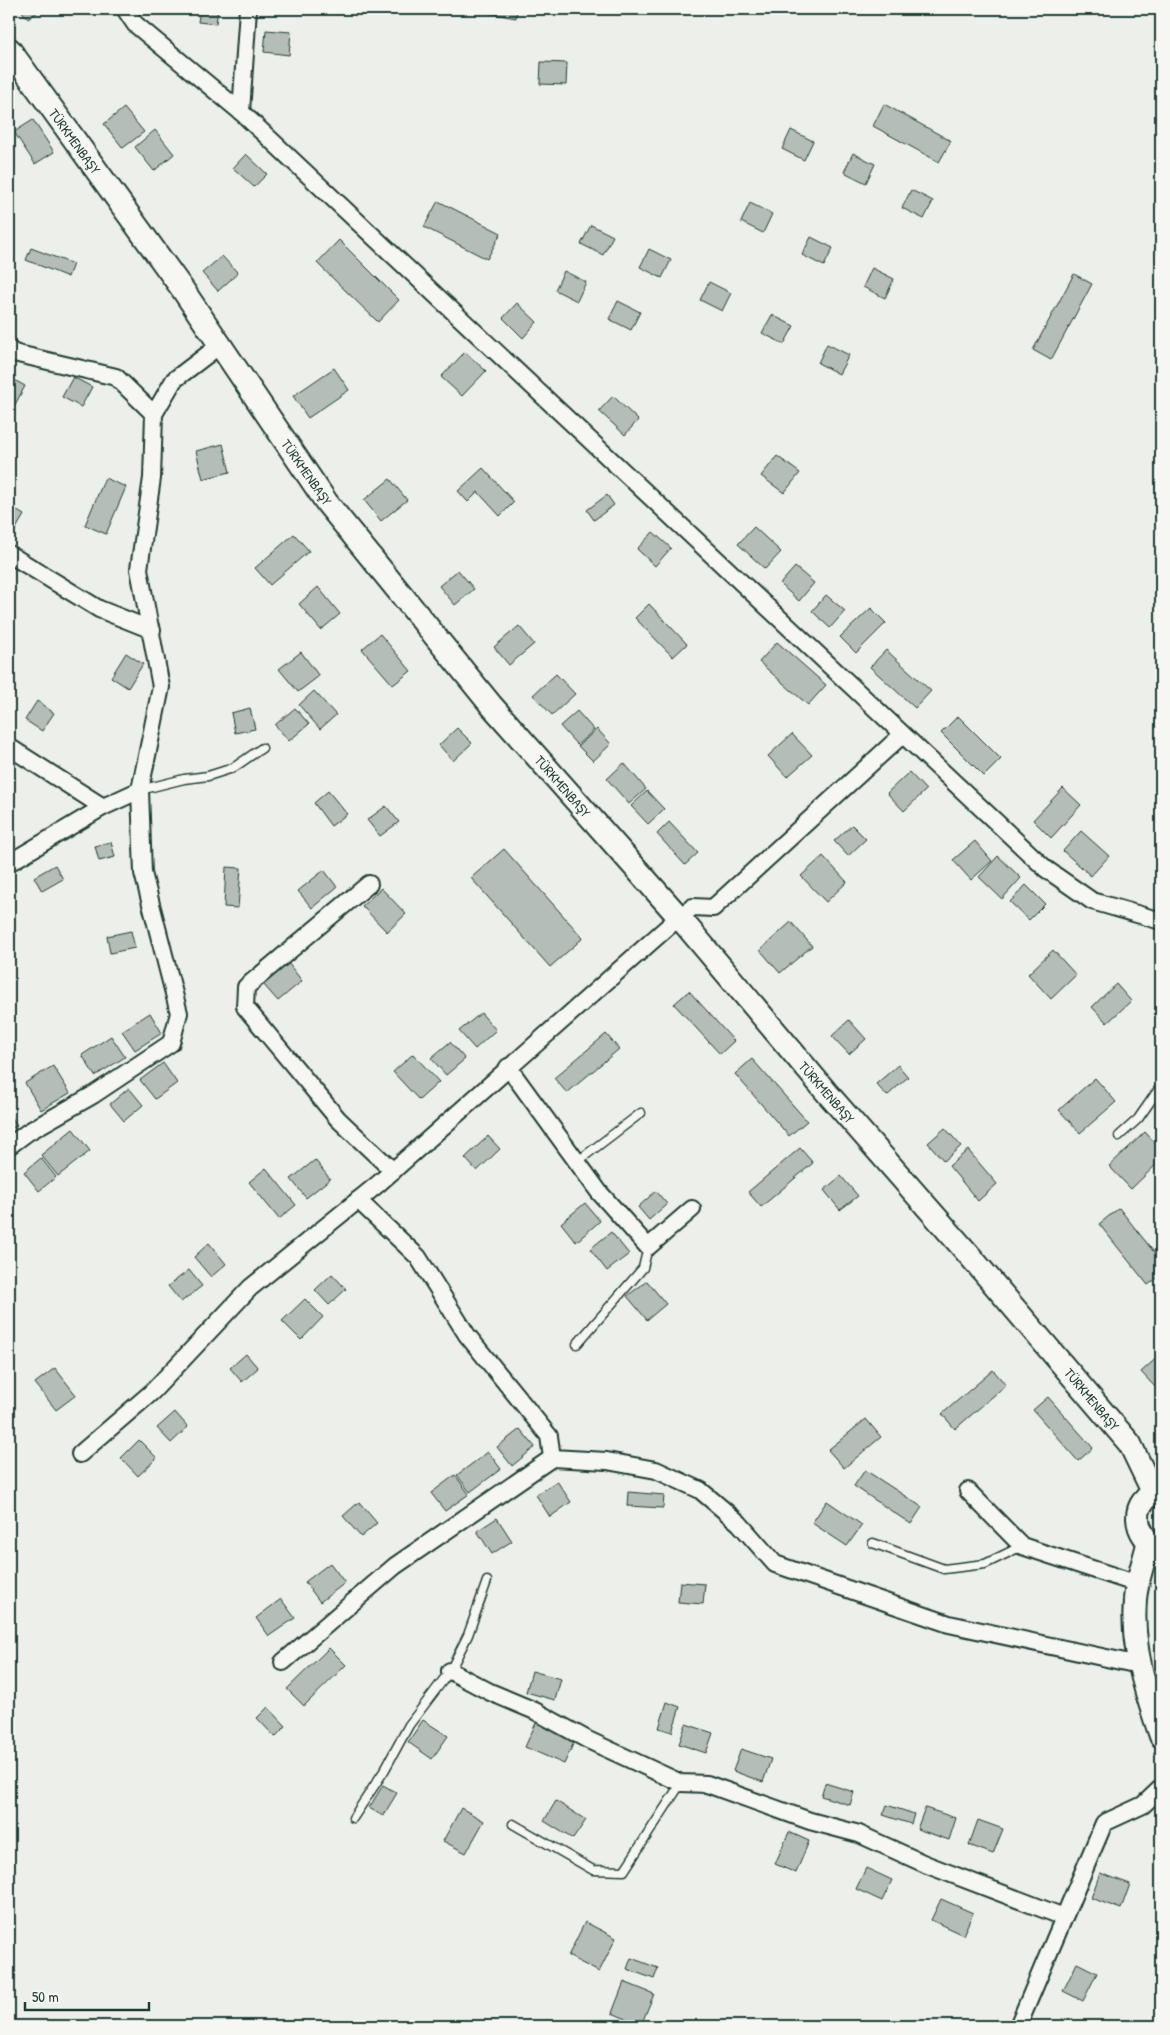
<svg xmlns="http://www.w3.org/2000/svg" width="1170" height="2035" viewBox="0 0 1170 2035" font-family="'Patrick Hand',sans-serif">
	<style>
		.building { fill: #b4bdb8; stroke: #1f3d34 }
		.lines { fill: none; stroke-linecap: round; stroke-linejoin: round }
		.lane-casing { stroke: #1f3d34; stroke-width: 11 }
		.street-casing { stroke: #1f3d34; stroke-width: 20 }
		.secondary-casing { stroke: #1f3d34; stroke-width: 26 }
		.lane { stroke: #f6f6f2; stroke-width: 8 }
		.street { stroke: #f6f6f2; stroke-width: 16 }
		.secondary { stroke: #f6f6f2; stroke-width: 22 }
		.labels { text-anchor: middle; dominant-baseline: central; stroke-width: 4; stroke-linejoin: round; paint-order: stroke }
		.street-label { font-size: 14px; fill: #1f3d34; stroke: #f6f6f2 }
	</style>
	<rect width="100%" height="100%" fill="#edefea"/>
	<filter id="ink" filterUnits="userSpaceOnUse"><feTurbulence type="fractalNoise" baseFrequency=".02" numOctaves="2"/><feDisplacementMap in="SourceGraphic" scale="10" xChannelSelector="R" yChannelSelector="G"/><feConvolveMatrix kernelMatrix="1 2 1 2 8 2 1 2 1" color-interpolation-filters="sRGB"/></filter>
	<g filter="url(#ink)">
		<g class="building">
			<path d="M 20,9 L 42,9 L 28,19 Z"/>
			<path d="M 200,9 L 218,9 L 216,24 L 198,22 Z"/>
			<path d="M 464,9 L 517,9 L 516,18 Z"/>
			<path d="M 266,30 L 291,32 L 289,55 L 264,52 Z"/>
			<path d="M 541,62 L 567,63 L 566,85 L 540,84 Z"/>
			<path d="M 884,104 L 951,141 L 939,162 L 873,126 Z"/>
			<path d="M 124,108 L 144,132 L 123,148 L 104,124 Z"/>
			<path d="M 33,120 L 54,152 L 35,164 L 14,132 Z"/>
			<path d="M 155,130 L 174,154 L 154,171 L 135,147 Z"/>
			<path d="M 791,130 L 813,141 L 804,160 L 782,149 Z"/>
			<path d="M 853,153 L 875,164 L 866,183 L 844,172 Z"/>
			<path d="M 246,154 L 267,174 L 254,187 L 233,168 Z"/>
			<path d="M 911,190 L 933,201 L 924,219 L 902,208 Z"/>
			<path d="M 438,201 L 501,233 L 487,259 L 424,227 Z"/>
			<path d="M 750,203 L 772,214 L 763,233 L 741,222 Z"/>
			<path d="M 591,225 L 613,236 L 603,255 L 581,244 Z"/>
			<path d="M 811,237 L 833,248 L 824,266 L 802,255 Z"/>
			<path d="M 339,240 L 399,300 L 378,322 L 317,263 Z"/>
			<path d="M 31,248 L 73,264 L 68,277 L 26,260 Z"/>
			<path d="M 649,249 L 671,260 L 662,278 L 640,267 Z"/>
			<path d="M 222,256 L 238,273 L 218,291 L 202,273 Z"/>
			<path d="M 872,268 L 894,279 L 885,298 L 863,287 Z"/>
			<path d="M 564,271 L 586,282 L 577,301 L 555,290 Z"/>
			<path d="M 1074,274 L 1092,284 L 1051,360 L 1033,350 Z"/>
			<path d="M 709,282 L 731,293 L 722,311 L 700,300 Z"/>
			<path d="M 618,301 L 640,312 L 631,330 L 609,319 Z"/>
			<path d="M 517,303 L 537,322 L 523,338 L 503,318 Z"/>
			<path d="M 772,315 L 794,326 L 784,344 L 762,333 Z"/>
			<path d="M 827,344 L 849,355 L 839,374 L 818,363 Z"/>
			<path d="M 465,352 L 486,371 L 462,396 L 441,377 Z"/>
			<path d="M 334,368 L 349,390 L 308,418 L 293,396 Z"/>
			<path d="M 9,377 L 25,386 L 10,414 L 9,413 Z"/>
			<path d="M 73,377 L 92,387 L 81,407 L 62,397 Z"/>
			<path d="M 613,396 L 638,420 L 625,435 L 599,411 Z"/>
			<path d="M 223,444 L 230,472 L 203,479 L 196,451 Z"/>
			<path d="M 777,456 L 800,473 L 784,493 L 761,476 Z"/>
			<path d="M 483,468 L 514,502 L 500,516 L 478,492 L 468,502 L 458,491 Z"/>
			<path d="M 105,478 L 126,487 L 106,534 L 85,525 Z"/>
			<path d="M 390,479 L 407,500 L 381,521 L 364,500 Z"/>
			<path d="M 607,495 L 614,505 L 594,520 L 587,510 Z"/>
			<path d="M 9,506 L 24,515 L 11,537 L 9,535 Z"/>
			<path d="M 754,527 L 781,552 L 765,569 L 738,544 Z"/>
			<path d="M 653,532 L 671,548 L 655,566 L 637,549 Z"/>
			<path d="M 294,534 L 309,551 L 270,585 L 255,568 Z"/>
			<path d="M 795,567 L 814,583 L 799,601 L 780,584 Z"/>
			<path d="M 458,570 L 474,589 L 455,605 L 439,586 Z"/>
			<path d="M 318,587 L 340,614 L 321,630 L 299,604 Z"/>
			<path d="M 826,595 L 845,611 L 830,628 L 812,611 Z"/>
			<path d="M 649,604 L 687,644 L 673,657 L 635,618 Z"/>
			<path d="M 871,608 L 886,623 L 856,653 L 840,637 Z"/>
			<path d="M 519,626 L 534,644 L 509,665 L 494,647 Z"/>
			<path d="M 380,634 L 411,671 L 393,685 L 362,649 Z"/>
			<path d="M 777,642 L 826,685 L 808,705 L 759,662 Z"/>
			<path d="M 886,650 L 931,691 L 915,708 L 870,667 Z"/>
			<path d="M 301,652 L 319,676 L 298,692 L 279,669 Z"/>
			<path d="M 126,653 L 143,664 L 128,688 L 111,677 Z"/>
			<path d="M 556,674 L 575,694 L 552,715 L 533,695 Z"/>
			<path d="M 314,691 L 336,715 L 320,729 L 299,705 Z"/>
			<path d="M 37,701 L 54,713 L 42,731 L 25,720 Z"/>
			<path d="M 250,708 L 255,729 L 235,733 L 231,713 Z"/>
			<path d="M 295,708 L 309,724 L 289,741 L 275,725 Z"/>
			<path d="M 577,711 L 594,730 L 577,745 L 560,726 Z"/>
			<path d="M 958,716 L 1001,759 L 984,776 L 941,733 Z"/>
			<path d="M 457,728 L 472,743 L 453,761 L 439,745 Z"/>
			<path d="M 597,729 L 611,744 L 593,761 L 578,746 Z"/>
			<path d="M 792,734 L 812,755 L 787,777 L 768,756 Z"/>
			<path d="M 624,763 L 646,789 L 629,804 L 607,779 Z"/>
			<path d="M 909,772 L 926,790 L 904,811 L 887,793 Z"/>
			<path d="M 1063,788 L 1081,805 L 1051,838 L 1033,820 Z"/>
			<path d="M 328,791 L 347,814 L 331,826 L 314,803 Z"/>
			<path d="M 647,791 L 664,809 L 648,824 L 631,806 Z"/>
			<path d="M 386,806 L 399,822 L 380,836 L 367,820 Z"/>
			<path d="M 669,822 L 698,853 L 685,865 L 657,834 Z"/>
			<path d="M 852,825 L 866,839 L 848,856 L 834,841 Z"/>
			<path d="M 1081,831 L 1109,856 L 1091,876 L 1063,851 Z"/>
			<path d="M 975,841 L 992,861 L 971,880 L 953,860 Z"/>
			<path d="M 111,842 L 115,857 L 99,861 L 95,846 Z"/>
			<path d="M 504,849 L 583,938 L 550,967 L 471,878 Z"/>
			<path d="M 823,856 L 847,882 L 826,902 L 801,876 Z"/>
			<path d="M 998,856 L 1021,878 L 1002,899 L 979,877 Z"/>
			<path d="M 55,865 L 63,879 L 42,891 L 34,877 Z"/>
			<path d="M 226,867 L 241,868 L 238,908 L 224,907 Z"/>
			<path d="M 324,870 L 337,887 L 312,908 L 298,891 Z"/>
			<path d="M 1026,885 L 1045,904 L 1029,920 L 1010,902 Z"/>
			<path d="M 381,888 L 406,914 L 387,932 L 362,906 Z"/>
			<path d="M 791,922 L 812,946 L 780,973 L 760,950 Z"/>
			<path d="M 131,931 L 135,948 L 110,953 L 107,936 Z"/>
			<path d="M 1053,950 L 1076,975 L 1051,999 L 1028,974 Z"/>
			<path d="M 288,963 L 302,981 L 278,1001 L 263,984 Z"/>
			<path d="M 1116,984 L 1131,1001 L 1107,1023 L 1092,1007 Z"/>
			<path d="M 689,991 L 734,1041 L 720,1054 L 674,1004 Z"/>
			<path d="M 150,1013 L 162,1033 L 135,1050 L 122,1031 Z"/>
			<path d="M 481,1013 L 496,1030 L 475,1049 L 459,1031 Z"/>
			<path d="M 849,1020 L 866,1039 L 849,1054 L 832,1036 Z"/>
			<path d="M 606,1034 L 619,1049 L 567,1093 L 554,1078 Z"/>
			<path d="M 111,1036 L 125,1057 L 95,1076 L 82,1055 Z"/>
			<path d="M 450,1042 L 465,1059 L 446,1075 L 431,1058 Z"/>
			<path d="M 413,1054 L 439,1082 L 419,1100 L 393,1072 Z"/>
			<path d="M 752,1059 L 807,1121 L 789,1136 L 735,1074 Z"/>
			<path d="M 163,1063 L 177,1083 L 155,1099 L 140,1080 Z"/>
			<path d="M 898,1065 L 908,1077 L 887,1096 L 876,1084 Z"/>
			<path d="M 53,1066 L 70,1093 L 41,1110 L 25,1083 Z"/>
			<path d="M 1095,1078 L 1116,1102 L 1080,1133 L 1059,1110 Z"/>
			<path d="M 129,1088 L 143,1105 L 124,1121 L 110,1104 Z"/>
			<path d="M 9,1114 L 17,1125 L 9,1131 Z"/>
			<path d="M 945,1128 L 961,1146 L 944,1161 L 928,1143 Z"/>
			<path d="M 73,1129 L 90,1151 L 58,1176 L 41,1155 Z"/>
			<path d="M 1145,1132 L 1161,1149 L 1161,1160 L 1131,1189 L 1109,1166 Z"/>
			<path d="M 488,1136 L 500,1149 L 477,1171 L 465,1158 Z"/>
			<path d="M 800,1148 L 813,1163 L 761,1207 L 748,1192 Z"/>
			<path d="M 968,1150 L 997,1184 L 978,1201 L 949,1166 Z"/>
			<path d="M 41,1158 L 56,1177 L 39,1191 L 24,1172 Z"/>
			<path d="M 315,1160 L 330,1179 L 306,1198 L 291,1179 Z"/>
			<path d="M 266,1168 L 296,1205 L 279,1219 L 249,1182 Z"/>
			<path d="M 841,1176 L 858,1196 L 840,1210 L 824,1190 Z"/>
			<path d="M 656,1191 L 667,1204 L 649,1220 L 638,1207 Z"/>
			<path d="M 585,1203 L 600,1221 L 576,1242 L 561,1223 Z"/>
			<path d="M 1119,1208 L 1161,1261 L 1161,1275 L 1148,1285 L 1099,1224 Z"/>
			<path d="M 611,1232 L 629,1254 L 607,1271 L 590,1249 Z"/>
			<path d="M 209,1243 L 226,1264 L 211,1277 L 194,1257 Z"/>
			<path d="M 189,1270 L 202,1286 L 181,1302 L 168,1286 Z"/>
			<path d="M 332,1274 L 346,1289 L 329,1305 L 315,1290 Z"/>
			<path d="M 647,1281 L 666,1304 L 647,1320 L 627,1296 Z"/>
			<path d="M 305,1299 L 323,1317 L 301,1340 L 282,1321 Z"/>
			<path d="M 246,1354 L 258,1368 L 242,1382 L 230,1368 Z"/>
			<path d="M 1161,1354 L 1161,1383 L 1156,1388 L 1141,1372 Z"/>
			<path d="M 55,1368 L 76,1395 L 56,1410 L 35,1383 Z"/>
			<path d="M 993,1370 L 1006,1385 L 955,1429 L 942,1414 Z"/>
			<path d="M 1048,1397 L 1093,1448 L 1078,1461 L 1033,1410 Z"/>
			<path d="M 175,1412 L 188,1427 L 171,1443 L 157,1428 Z"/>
			<path d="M 866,1419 L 881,1437 L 844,1468 L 828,1450 Z"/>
			<path d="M 520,1429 L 535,1447 L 512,1466 L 497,1447 Z"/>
			<path d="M 139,1440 L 157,1458 L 138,1476 L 121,1458 Z"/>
			<path d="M 488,1452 L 501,1469 L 470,1492 L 457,1475 Z"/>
			<path d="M 865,1470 L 922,1507 L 911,1524 L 854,1486 Z"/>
			<path d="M 455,1475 L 469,1494 L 445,1511 L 431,1493 Z"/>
			<path d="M 557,1481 L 571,1502 L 550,1517 L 536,1495 Z"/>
			<path d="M 628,1492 L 664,1495 L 663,1508 L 627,1506 Z"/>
			<path d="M 827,1501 L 862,1525 L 847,1546 L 812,1523 Z"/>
			<path d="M 359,1502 L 377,1523 L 361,1537 L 343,1516 Z"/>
			<path d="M 497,1518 L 512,1541 L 492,1554 L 477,1531 Z"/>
			<path d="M 330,1563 L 345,1583 L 320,1602 L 305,1582 Z"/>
			<path d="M 680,1582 L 705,1584 L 703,1604 L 678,1602 Z"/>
			<path d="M 281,1599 L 295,1618 L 269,1636 L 256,1618 Z"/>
			<path d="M 329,1648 L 346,1665 L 304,1706 L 287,1689 Z"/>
			<path d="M 532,1671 L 561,1679 L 555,1700 L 526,1692 Z"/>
			<path d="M 667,1702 L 680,1707 L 672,1732 L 659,1728 Z"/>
			<path d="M 268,1707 L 286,1726 L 275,1737 L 257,1718 Z"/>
			<path d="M 423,1720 L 448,1736 L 432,1759 L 408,1742 Z"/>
			<path d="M 536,1723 L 575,1740 L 564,1764 L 525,1747 Z"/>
			<path d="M 686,1724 L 713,1733 L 706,1753 L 679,1744 Z"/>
			<path d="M 741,1749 L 771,1759 L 763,1782 L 733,1771 Z"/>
			<path d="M 825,1783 L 854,1792 L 850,1805 L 821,1796 Z"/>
			<path d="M 383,1785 L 397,1793 L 383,1816 L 369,1808 Z"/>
			<path d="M 556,1801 L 586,1820 L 573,1839 L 544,1821 Z"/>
			<path d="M 887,1805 L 914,1814 L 911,1824 L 883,1815 Z"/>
			<path d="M 461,1808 L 484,1821 L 466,1853 L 443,1841 Z"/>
			<path d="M 925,1808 L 956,1818 L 949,1840 L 917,1829 Z"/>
			<path d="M 978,1820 L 1003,1829 L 993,1854 L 969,1845 Z"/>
			<path d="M 789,1832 L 809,1841 L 796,1873 L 775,1864 Z"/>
			<path d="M 866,1868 L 892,1880 L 882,1901 L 856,1889 Z"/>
			<path d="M 1100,1873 L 1130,1884 L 1121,1909 L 1091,1898 Z"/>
			<path d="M 941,1899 L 973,1913 L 963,1935 L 931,1920 Z"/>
			<path d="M 585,1922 L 616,1938 L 599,1972 L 568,1956 Z"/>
			<path d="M 631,1958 L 658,1968 L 654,1979 L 627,1969 Z"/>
			<path d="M 1077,1963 L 1097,1973 L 1083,2001 L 1063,1991 Z"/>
			<path d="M 624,1982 L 654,1994 L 641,2025 L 612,2013 Z"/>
		</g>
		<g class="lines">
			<g class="lane-casing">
				<g id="lane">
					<path d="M 140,790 L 184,779 L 208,776 L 233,768 L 262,748"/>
					<path d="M 1119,1136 L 1138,1119 L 1161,1086"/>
					<path d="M 578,1161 L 641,1113"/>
					<path d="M 577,1344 L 643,1268 L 648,1247"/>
					<path d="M 873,1543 L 944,1569 L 985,1564 L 1022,1546"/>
					<path d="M 353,1818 L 384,1771 L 409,1725 L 450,1671 L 468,1635 L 487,1581"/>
					<path d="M 513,1824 L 593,1870 L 624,1871 L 681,1783"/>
				</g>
			</g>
			<g class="street-casing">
				<g id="street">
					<path d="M 125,9 L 135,24 L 241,112 L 1046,869 L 1092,901 L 1161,921"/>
					<path d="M 241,112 L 248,9"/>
					<path d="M 9,349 L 14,353 L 116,377 L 154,414"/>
					<path d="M 9,554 L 99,609 L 152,630"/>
					<path d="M 9,747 L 103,807"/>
					<path d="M 9,863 L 103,807 L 140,790"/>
					<path d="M 369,884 L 246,987 L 245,1007 L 338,1119 L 393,1171"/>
					<path d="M 508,1067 L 599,1192 L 648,1247 L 692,1209"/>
					<path d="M 9,1146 L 28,1132 L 93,1095 L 171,1043 L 179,1013 L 143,873 L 140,790 L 161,687 L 139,569 L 152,478 L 154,414 L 174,380 L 220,345"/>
					<path d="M 80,1454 L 152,1392 L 250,1288 L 378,1184 L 679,917 L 693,907 L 713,908 L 902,735"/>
					<path d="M 552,1458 L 607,1461 L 656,1470 L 700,1490 L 739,1523 L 775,1564 L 949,1624 L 1139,1665"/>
					<path d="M 968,1491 L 1022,1546 L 1138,1584"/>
					<path d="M 283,1662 L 395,1566 L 552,1458 L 549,1436 L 467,1335 L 418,1257 L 358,1200"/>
					<path d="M 450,1671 L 490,1692 L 535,1711 L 588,1740 L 681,1783 L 707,1784 L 810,1821 L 859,1834 L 925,1864 L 1064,1917"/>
					<path d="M 1018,2026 L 1104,1823 L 1143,1805 L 1161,1788"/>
				</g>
			</g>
			<g class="secondary-casing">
				<g id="secondary">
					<path d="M 9,49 L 183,290 L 327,503 L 491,705 L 679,917 L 828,1094 L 970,1256 L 1130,1444 L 1153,1492"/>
					<path d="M 1148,1544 C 1144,1562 1136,1582 1135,1600 C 1131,1647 1146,1693 1161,1736"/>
					<path d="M 1160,1550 C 1133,1536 1128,1500 1161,1490"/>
				</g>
			</g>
			<use href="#lane" class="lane"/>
			<use href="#street" class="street"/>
			<use href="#secondary" class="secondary"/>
		</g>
	</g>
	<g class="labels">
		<g class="street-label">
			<text transform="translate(75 141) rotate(54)">TÜRKMENBAŞY</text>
			<text transform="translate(307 472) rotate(55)">TÜRKMENBAŞY</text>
			<text transform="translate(563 786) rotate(49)">TÜRKMENBAŞY</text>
			<text transform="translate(827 1092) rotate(49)">TÜRKMENBAŞY</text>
			<text transform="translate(1092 1399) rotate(50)">TÜRKMENBAŞY</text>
		</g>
	</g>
	<rect width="1170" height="2035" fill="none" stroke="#f6f6f2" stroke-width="30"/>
	<rect x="15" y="15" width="1140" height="2005" fill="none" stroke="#1f3d34" stroke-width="2" filter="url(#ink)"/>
	<path d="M25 2002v8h124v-8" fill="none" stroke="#1f3d34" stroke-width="2.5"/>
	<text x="32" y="2002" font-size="15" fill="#1f3d34" stroke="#f6f6f2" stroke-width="4" paint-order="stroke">50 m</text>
</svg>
